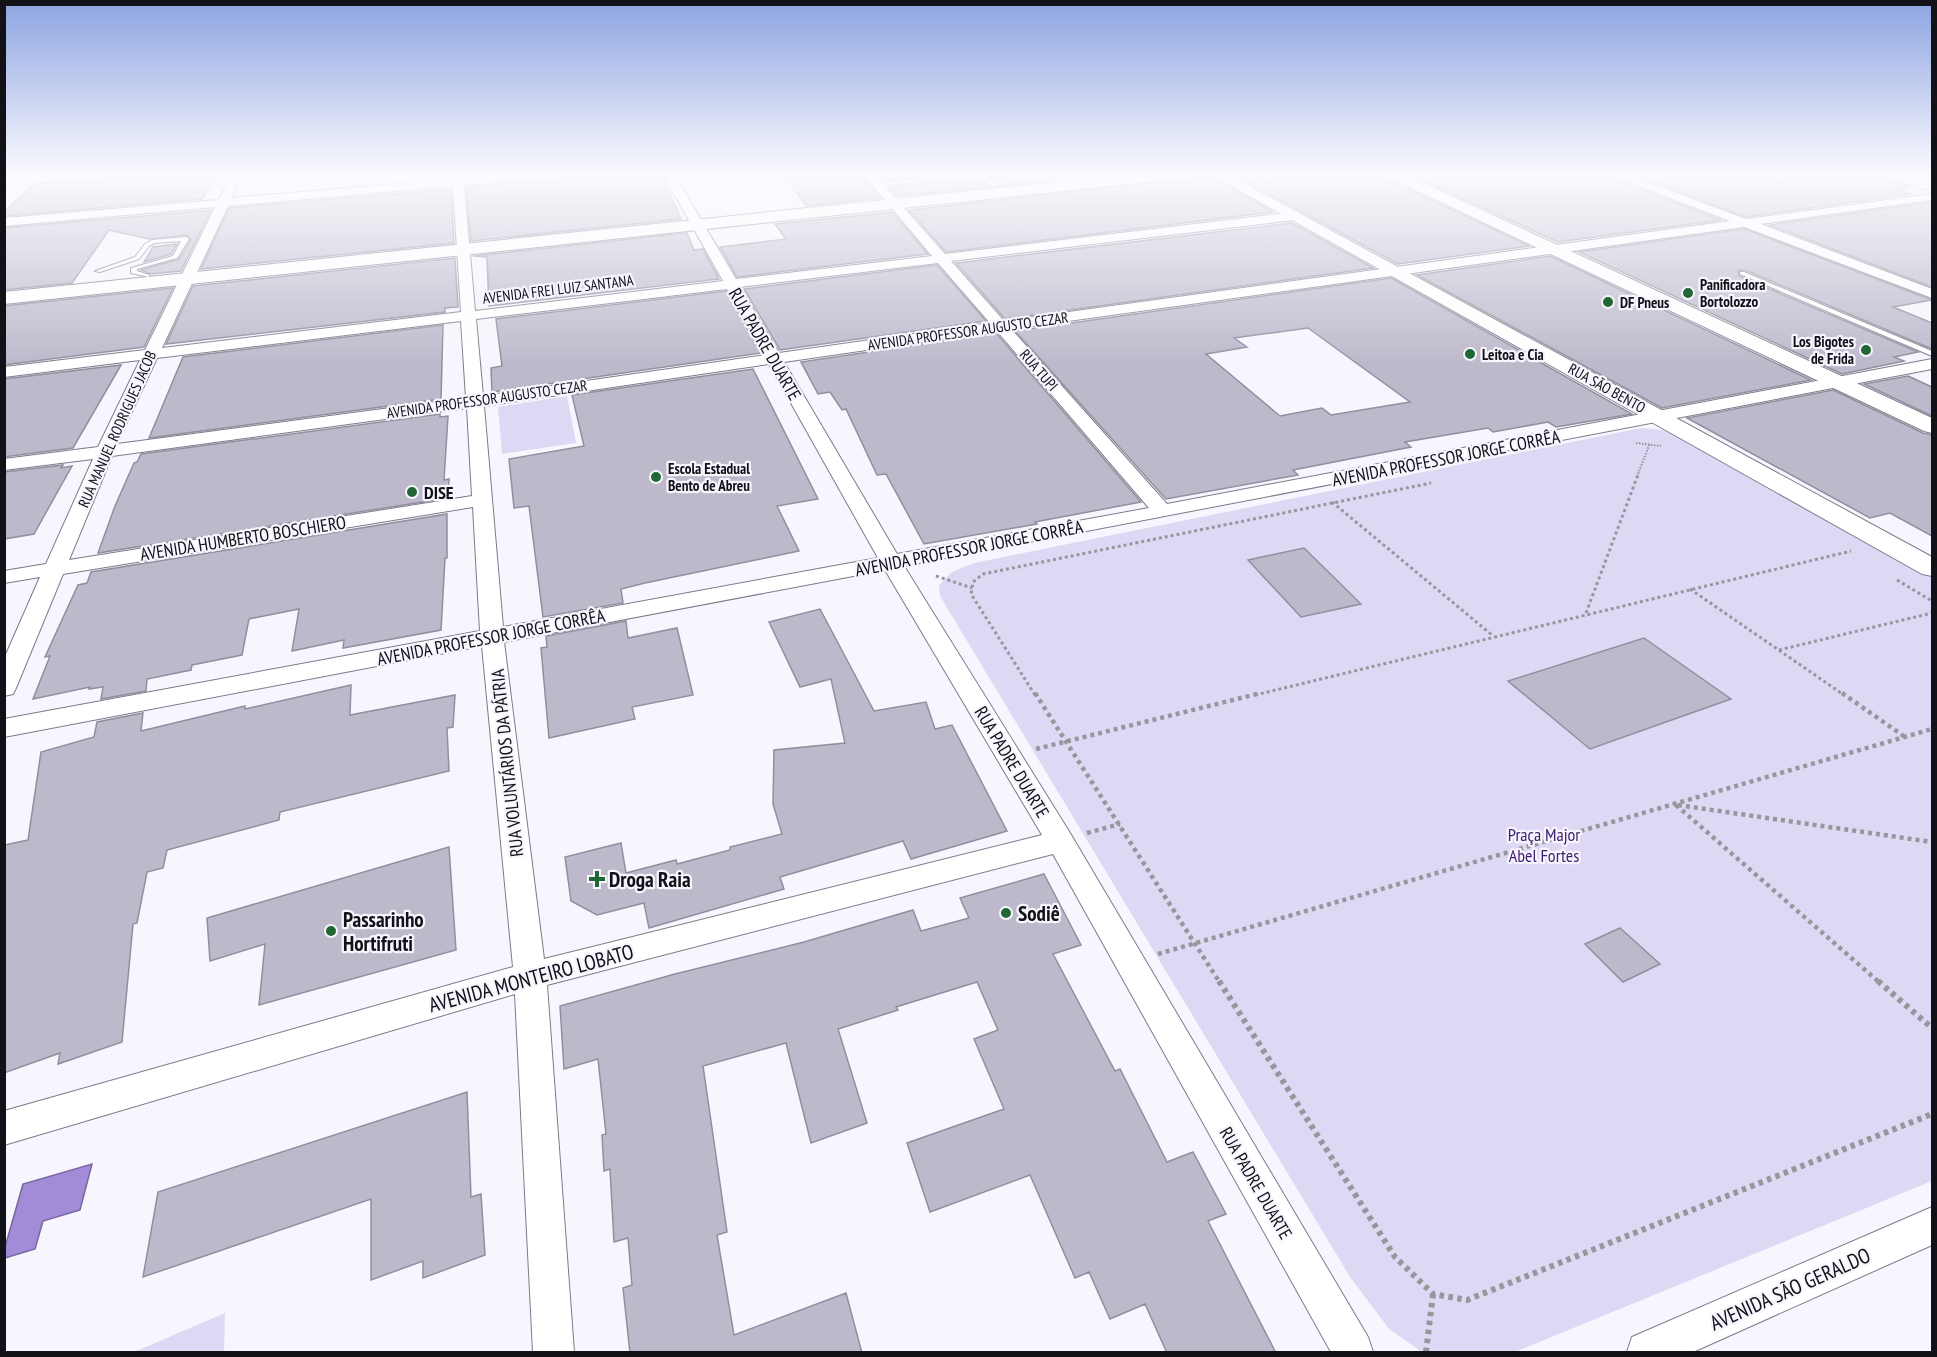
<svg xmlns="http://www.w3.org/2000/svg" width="1937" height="1357" viewBox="0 0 1937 1357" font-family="'PT Sans Narrow',sans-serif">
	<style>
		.green { fill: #dfd8f4 }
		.water { fill: #a28cd7; stroke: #77679d; stroke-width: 1.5 }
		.building { fill: #bdb9cb; stroke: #928e9f; stroke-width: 1.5; fill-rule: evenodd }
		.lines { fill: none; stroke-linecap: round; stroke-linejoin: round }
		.service-casing { stroke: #7e7a8a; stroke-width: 2 }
		.minor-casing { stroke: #7e7a8a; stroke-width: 2 }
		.tertiary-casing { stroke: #7e7a8a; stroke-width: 2 }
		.secondary-casing { stroke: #7e7a8a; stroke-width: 2 }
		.path-far3 { stroke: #98969d; stroke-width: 2; stroke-dasharray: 1.5 1.5; stroke-linecap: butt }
		.path-far2 { stroke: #98969d; stroke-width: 3; stroke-dasharray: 3 3; stroke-linecap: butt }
		.path-far1 { stroke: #98969d; stroke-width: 4.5; stroke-dasharray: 4 4; stroke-linecap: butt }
		.path { stroke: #98969d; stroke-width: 6; stroke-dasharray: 4.5 4.5; stroke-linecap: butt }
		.service { fill: #fff; fill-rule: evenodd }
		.minor { fill: #fff; fill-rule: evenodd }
		.tertiary { fill: #fff; fill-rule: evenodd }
		.secondary { fill: #fff; fill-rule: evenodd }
		.poi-dot { fill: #206733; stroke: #f7f5fd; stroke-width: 2 }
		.labels { text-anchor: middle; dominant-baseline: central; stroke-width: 4.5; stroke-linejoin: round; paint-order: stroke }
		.far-poi-label { font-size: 15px; font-weight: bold; fill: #121117; stroke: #f7f5fd; text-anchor: start }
		.far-street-label { font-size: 15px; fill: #121117; stroke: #f7f5fd }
		.street-label { font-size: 18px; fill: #121117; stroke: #f7f5fd }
		.poi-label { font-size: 18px; font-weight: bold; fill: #121117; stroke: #f7f5fd; text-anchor: start }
		.park-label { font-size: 18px; fill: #3f1b72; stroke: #f7f5fd }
		.near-poi-label { font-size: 21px; font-weight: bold; fill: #121117; stroke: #f7f5fd; text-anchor: start }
		.near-street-label { font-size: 21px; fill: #121117; stroke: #f7f5fd }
	</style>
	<rect width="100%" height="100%" fill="#f7f5fd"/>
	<g class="green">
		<path d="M 567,396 L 576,443 L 502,454 L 498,407 Z"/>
		<path d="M 1641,428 L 1663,430 L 1691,442 L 1932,577 L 1932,1181 L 1515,1352 L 1422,1352 L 1389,1329 L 1350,1277 L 940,596 L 939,585 L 952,572 L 974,563 Z"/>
		<path d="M 225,1313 L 224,1352 L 134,1352 Z"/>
	</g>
	<path class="water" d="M 92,1164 L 80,1210 L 43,1221 L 35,1249 L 5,1258 L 5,1247 L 23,1184 Z"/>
	<g class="building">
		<path d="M 154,174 L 219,174 L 202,199 L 4,216 L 4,212 L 34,184 Z"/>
		<path d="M 606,174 L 661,174 L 681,219 L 471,241 L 466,187 Z"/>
		<path d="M 783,174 L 861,174 L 880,198 L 806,206 Z"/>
		<path d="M 877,174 L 952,174 L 883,181 Z"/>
		<path d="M 983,174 L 1041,174 L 1050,181 L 1000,186 L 991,175 Z"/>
		<path d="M 1232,174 L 1384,174 L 1387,179 L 1529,246 L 1398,264 Z"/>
		<path d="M 1409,174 L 1610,174 L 1612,178 L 1721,220 L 1558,242 Z"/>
		<path d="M 1632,174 L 1876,174 L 1909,186 L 1909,189 L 1898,190 L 1911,194 L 1746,217 Z"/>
		<path d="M 1210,176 L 1273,212 L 946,252 L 909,210 Z"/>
		<path d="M 969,179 L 984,181 L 990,187 L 897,196 L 889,187 Z"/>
		<path d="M 451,189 L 454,243 L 201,269 L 229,208 Z"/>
		<path d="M 1932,202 L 1932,287 L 1770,225 Z"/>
		<path d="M 211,210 L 181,271 L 151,274 L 141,270 L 179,259 L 191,240 L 187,235 L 149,239 L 109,230 L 72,283 L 4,290 L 4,228 Z"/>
		<path d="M 892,212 L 928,254 L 737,277 L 720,247 L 786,239 L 775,224 Z"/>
		<path d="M 1292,223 L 1373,268 L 1005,319 L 956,263 Z"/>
		<path d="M 1744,229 L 1932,300 L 1893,307 L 1932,323 L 1932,349 L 1745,270 L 1738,270 L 1739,276 L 1918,352 L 1894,357 L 1904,361 L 1842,374 L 1579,252 Z"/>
		<path d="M 687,233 L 694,250 L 703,249 L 719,279 L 489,306 L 487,257 L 473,256 Z"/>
		<path d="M 177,244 L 171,254 L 144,262 L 153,247 Z"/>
		<path d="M 1550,256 L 1811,380 L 1662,408 L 1417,275 Z"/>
		<path d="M 455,258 L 458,307 L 445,308 L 445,312 L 166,344 L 193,286 Z"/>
		<path d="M 937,265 L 986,321 L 780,350 L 744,289 Z"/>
		<path d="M 1391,278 L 1632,414 L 1556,427 L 1548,422 L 1493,432 L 1488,428 L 1405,442 L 1411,447 L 1293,470 L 1298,475 L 1166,499 L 1015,331 ZM 1308,328 L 1410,402 L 1331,415 L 1322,408 L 1280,416 L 1206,354 L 1247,347 L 1234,338 Z"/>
		<path d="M 173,288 L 144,347 L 4,365 L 4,306 Z"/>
		<path d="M 726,291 L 761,353 L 492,392 L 491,368 L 502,366 L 496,319 Z"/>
		<path d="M 443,325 L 441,399 L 149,438 L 183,357 Z"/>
		<path d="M 996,333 L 1141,502 L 1035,522 L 1037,524 L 924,544 L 886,474 L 877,475 L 846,409 L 842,410 L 830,392 L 818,394 L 801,362 Z"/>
		<path d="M 121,365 L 73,448 L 4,457 L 4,379 Z"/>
		<path d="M 753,369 L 818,499 L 777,506 L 799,551 L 645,583 L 621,589 L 623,603 L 543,617 L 529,506 L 514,508 L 509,459 L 584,446 L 572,395 Z"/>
		<path d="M 1908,376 L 1932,387 L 1932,416 L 1864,384 Z"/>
		<path d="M 1833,390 L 1923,433 L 1932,435 L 1932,536 L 1890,513 L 1870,518 L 1687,418 Z"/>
		<path d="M 440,414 L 440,417 L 448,416 L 444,480 L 449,479 L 448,498 L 98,553 L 115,506 L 134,463 L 137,462 L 141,454 Z"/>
		<path d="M 63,465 L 61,468 L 72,466 L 34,534 L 4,539 L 4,472 Z"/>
		<path d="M 447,514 L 447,558 L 445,558 L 441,630 L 343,648 L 344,640 L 292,651 L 299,609 L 249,619 L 242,655 L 192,665 L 191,670 L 147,679 L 146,691 L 101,699 L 103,687 L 89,689 L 90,687 L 33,699 L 50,656 L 45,657 L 78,585 L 87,583 L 91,572 Z"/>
		<path d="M 1304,548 L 1361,604 L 1301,617 L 1248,560 Z"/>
		<path d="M 820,609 L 874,711 L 926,702 L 935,729 L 952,725 L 1007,831 L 911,859 L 903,841 L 780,877 L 784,889 L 649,928 L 644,903 L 597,915 L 571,901 L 565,857 L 621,843 L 626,873 L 676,860 L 677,864 L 730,850 L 730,847 L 782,834 L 773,804 L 774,750 L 845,743 L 831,679 L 800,687 L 769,622 Z"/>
		<path d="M 626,621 L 628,638 L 677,628 L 693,695 L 632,707 L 635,719 L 549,738 L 541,648 L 547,647 L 546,636 Z"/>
		<path d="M 1644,638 L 1731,699 L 1590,749 L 1508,681 Z"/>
		<path d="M 351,685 L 350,715 L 455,695 L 453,727 L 447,728 L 449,771 L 280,812 L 279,820 L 167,850 L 163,868 L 147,872 L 137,923 L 133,924 L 122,1042 L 58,1064 L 60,1053 L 4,1073 L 4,845 L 28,840 L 41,752 L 94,737 L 97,722 L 143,713 L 141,731 L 245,706 L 245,709 Z"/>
		<path d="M 449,847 L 456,950 L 259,1005 L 265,944 L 210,961 L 207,918 Z"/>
		<path d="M 1044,874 L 1081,945 L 1053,954 L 1115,1071 L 1120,1069 L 1167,1162 L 1193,1152 L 1226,1214 L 1208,1221 L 1276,1353 L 1167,1353 L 1145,1304 L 1110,1319 L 1089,1272 L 1075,1278 L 1030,1175 L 930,1212 L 907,1143 L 1004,1109 L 974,1039 L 998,1030 L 977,982 L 896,1007 L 898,1010 L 838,1029 L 867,1123 L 811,1143 L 786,1043 L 703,1066 L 727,1232 L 717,1235 L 734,1335 L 846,1293 L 862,1353 L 630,1353 L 623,1288 L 632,1285 L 628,1238 L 614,1242 L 610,1169 L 604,1171 L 602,1135 L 606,1134 L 598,1059 L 564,1069 L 560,1006 L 675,974 L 804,942 L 913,910 L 921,931 L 969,918 L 960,898 Z"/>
		<path d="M 1620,928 L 1660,964 L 1623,982 L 1585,944 Z"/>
		<path d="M 467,1092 L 471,1197 L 481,1194 L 485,1255 L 423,1278 L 423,1261 L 371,1280 L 371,1199 L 143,1277 L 158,1192 Z"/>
	</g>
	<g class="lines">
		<g class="service-casing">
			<g id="service">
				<path d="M 971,174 L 989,177 L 998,186 L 993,187 L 985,179 L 969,177 L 877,186 L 874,184 Z"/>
				<path d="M 186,237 L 189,239 L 177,258 L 137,269 L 137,271 L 149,275 L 149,277 L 131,273 L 131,268 L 173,256 L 181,241 L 155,243 L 149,246 L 139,259 L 100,272 L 95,271 L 135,257 L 145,244 L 152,240 Z"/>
				<path d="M 1740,272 L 1744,272 L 1932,351 L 1932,356 L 1740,274 Z"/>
			</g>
		</g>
		<g class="minor-casing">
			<g id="minor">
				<path d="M 10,174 L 22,174 L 4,189 L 4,179 Z"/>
				<path d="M 232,174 L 243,174 L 231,198 L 453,179 L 453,174 L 463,174 L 464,178 L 515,174 L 554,174 L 549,177 L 464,185 L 475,311 L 723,281 L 663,174 L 674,174 L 736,279 L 932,256 L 863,174 L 874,174 L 945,254 L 1294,212 L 1300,216 L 1294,220 L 951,261 L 1004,321 L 1730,221 L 1613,176 L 1612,174 L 1626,174 L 1746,219 L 1932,194 L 1932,200 L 1761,224 L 1932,289 L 1932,298 L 1744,227 L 1011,329 L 1167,504 L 1932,359 L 1932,369 L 904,566 L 1070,833 L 1368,1337 L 1373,1352 L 1331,1352 L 1053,854 L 547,985 L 574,1352 L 533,1352 L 515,994 L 4,1145 L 4,1111 L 513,967 L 482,646 L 4,737 L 4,719 L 480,631 L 473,507 L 63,574 L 16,688 L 13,694 L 4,696 L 4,659 L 40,577 L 4,583 L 4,571 L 46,564 L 93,459 L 4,470 L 4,459 L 98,447 L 140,360 L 4,377 L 4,367 L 145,350 L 215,207 L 4,226 L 4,218 L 219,200 ZM 453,186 L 461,312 L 162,348 L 228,206 ZM 938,263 L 990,323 L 779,353 L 740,287 ZM 727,289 L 765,355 L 483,396 L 476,319 ZM 461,321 L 466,398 L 117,444 L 157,358 ZM 997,331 L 1149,508 L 897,554 L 784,362 ZM 769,364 L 878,558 L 503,627 L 484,406 ZM 467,408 L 472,496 L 69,560 L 112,456 ZM 885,570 L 1042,835 L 544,959 L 504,642 Z"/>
				<path d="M 1878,174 L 1895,174 L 1932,185 L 1932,191 Z"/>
				<path d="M 1932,1207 L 1932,1245 L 1693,1352 L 1627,1352 L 1632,1337 Z"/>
			</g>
		</g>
		<g class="tertiary-casing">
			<g id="tertiary">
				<path d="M 1210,174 L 1227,174 L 1932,557 L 1932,576 L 1922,574 Z"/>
				<path d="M 1386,174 L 1404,174 L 1932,418 L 1932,433 L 1924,431 L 1388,177 Z"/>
			</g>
		</g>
		<g class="secondary-casing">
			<path id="secondary" d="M 1134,174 L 1183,174 L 1175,179 L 4,304 L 4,292 Z"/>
		</g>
		<g class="path-far3">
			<path d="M 1636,443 L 1661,446"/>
			<path d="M 1638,474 L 1650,443"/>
		</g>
		<g class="path-far2">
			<path d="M 1332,502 L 1492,635"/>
			<path d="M 936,576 L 972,588"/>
			<path d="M 1897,580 L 1932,601"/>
			<path d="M 1690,589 L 1844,695"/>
			<path d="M 1586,613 L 1639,472"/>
			<path d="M 1779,650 L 1932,613"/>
			<path d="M 1035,695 L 971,594 L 973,582 L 983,574 L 1431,483"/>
			<path d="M 1255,695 L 1851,551"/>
		</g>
		<g class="path-far1">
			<path d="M 1035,693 L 1220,983"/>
			<path d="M 1842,693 L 1905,737"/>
			<path d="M 1036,749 L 1261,693"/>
			<path d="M 1676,805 L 1880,983"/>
			<path d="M 1678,805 L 1932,842"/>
			<path d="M 1087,833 L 1120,824"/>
			<path d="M 1158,954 L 1932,729"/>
		</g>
		<g class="path">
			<path d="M 1219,981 L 1395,1257 L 1433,1294 L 1467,1300 L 1932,1114"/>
			<path d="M 1878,981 L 1932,1028"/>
			<path d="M 1426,1352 L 1433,1294"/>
		</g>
		<use href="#service" class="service"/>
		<use href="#minor" class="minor"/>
		<use href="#tertiary" class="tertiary"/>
		<use href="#secondary" class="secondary"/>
	</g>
	<linearGradient id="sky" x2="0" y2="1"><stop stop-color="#8ca4e1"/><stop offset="0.48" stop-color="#fbfafe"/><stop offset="1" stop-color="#fbfafe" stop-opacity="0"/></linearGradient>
	<rect width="1937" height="364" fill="url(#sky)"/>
	<g class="poi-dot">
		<circle cx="1688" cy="293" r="6"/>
		<circle cx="1608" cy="302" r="6"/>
		<circle cx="1866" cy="350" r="6"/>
		<circle cx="1470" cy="354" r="6"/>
		<circle cx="656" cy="477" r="6"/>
		<circle cx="412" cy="492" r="6"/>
		<path d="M594 870h6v6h6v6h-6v6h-6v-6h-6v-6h6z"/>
		<circle cx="1006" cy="913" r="6"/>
		<circle cx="331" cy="931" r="6"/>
	</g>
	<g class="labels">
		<g class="far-poi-label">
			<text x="1700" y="284">Panificadora<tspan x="1700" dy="17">Bortolozzo</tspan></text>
			<text x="1620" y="302">DF Pneus</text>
			<text x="1854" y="341" text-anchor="end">Los Bigotes<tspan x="1854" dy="17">de Frida</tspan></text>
			<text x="1482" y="354">Leitoa e Cia</text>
			<text x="668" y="468">Escola Estadual<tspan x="668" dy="17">Bento de Abreu</tspan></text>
		</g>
		<g class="far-street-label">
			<text transform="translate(558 289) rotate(-7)">AVENIDA FREI LUIZ SANTANA</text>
			<text transform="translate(968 331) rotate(-8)">AVENIDA PROFESSOR AUGUSTO CEZAR</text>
			<text transform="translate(1039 370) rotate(49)">RUA TUPI</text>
			<text transform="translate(1607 388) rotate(29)">RUA SÃO BENTO</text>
			<text transform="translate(487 399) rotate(-8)">AVENIDA PROFESSOR AUGUSTO CEZAR</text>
			<text transform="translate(117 429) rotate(-66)">RUA MANUEL RODRIGUES JACOB</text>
		</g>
		<g class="street-label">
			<text transform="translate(765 344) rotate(60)">RUA PADRE DUARTE</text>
			<text transform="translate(1446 458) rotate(-11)">AVENIDA PROFESSOR JORGE CORRÊA</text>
			<text transform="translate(243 538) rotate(-9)">AVENIDA HUMBERTO BOSCHIERO</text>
			<text transform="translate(969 548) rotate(-11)">AVENIDA PROFESSOR JORGE CORRÊA</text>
			<text transform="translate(491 637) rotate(-11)">AVENIDA PROFESSOR JORGE CORRÊA</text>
			<text transform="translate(1012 762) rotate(59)">RUA PADRE DUARTE</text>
			<text transform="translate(507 763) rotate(-96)">RUA VOLUNTÁRIOS DA PÁTRIA</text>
			<text transform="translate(1256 1183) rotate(60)">RUA PADRE DUARTE</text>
		</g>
		<g class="poi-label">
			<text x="424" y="492">DISE</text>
		</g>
		<g class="park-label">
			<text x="1544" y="834">Praça Major<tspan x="1544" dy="21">Abel Fortes</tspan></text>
		</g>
		<g class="near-poi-label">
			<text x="609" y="879">Droga Raia</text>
			<text x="1018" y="913">Sodiê</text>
			<text x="343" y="919">Passarinho<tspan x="343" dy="24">Hortifruti</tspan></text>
		</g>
		<g class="near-street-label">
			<text transform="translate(531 978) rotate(-15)">AVENIDA MONTEIRO LOBATO</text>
			<text transform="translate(1790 1289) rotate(-24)">AVENIDA SÃO GERALDO</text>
		</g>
	</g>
	<rect width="1937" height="1357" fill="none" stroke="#121117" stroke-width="12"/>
</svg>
